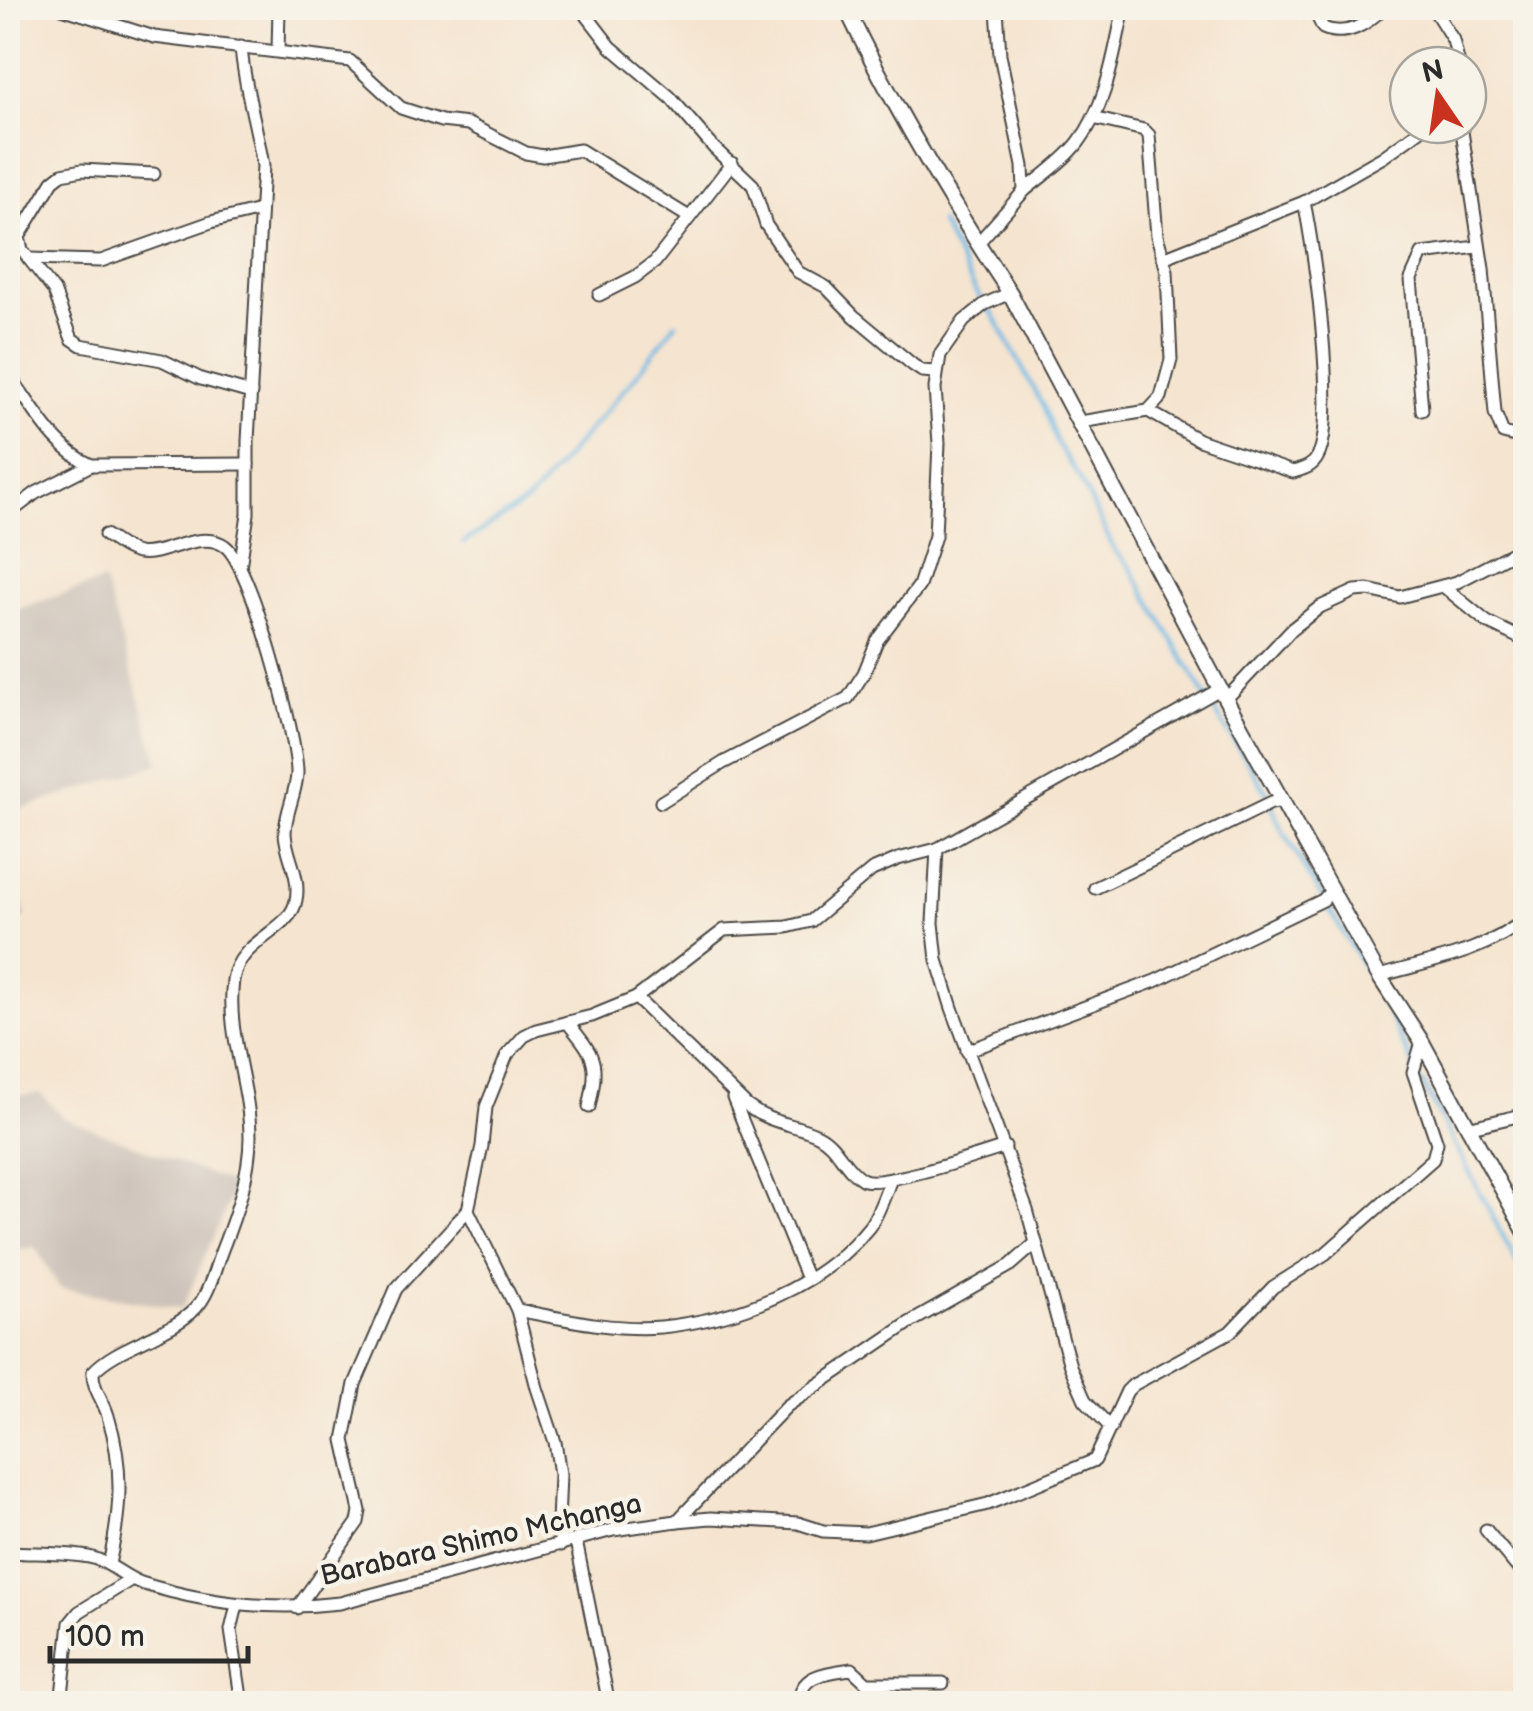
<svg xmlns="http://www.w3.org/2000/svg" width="1533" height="1711" viewBox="0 0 1533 1711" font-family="'Balsamiq Sans',sans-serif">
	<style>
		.industrial { fill: #cdc2b9 }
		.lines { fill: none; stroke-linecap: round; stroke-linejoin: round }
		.stream { stroke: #6bb8e5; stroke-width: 4 }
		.minor-casing { stroke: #494744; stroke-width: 15 }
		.tertiary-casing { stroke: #494744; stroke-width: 18 }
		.minor { stroke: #fff; stroke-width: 11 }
		.tertiary { stroke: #fff; stroke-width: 14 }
		.labels { text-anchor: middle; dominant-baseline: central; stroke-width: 9; stroke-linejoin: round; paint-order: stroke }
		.street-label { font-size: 28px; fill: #2b2b2b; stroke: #f7f3e8 }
	</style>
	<rect width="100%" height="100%" fill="#f7f3e8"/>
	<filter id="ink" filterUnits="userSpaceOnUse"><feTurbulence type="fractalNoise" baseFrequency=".01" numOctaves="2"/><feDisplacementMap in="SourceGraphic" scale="20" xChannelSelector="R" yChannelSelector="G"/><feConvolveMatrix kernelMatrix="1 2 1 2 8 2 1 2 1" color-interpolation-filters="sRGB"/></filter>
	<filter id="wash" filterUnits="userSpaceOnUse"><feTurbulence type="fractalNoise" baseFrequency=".0048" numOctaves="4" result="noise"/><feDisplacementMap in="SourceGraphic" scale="40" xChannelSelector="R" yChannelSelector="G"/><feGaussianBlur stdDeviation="2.25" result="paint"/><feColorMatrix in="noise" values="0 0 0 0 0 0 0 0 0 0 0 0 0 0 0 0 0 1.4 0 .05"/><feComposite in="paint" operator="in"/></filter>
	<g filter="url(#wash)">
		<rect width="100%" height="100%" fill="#f5e4cf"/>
		<g class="industrial">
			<path d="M 104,581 L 159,764 L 8,813 L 8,612 Z"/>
			<path d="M 8,843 L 26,918 L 8,925 Z"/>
			<path d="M 40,1093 L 64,1118 L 236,1185 L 182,1309 L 60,1288 L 35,1247 L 8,1251 L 8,1097 Z"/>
		</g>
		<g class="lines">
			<g class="stream">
				<path d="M 940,222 L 977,293 L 994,316 L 1044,408 L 1057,444 L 1079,477 L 1115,551 L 1131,568 L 1207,699 L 1266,791 L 1281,828 L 1376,988 L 1413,1065"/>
				<path d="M 463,543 L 529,500 L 634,378 L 676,323"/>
				<path d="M 1422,1082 L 1526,1280"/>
			</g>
		</g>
	</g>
	<g filter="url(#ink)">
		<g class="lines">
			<g class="minor-casing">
				<g id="minor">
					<path d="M 62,8 L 154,37 L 350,61 L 401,108 L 441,121 L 468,124 L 526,153 L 543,156 L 580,150 L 689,217"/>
					<path d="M 581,8 L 611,47 L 670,97 L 714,148 L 753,185 L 766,225 L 798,272 L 826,287 L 854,316 L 913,365 L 922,371 L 935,372"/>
					<path d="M 1313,8 L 1323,28 C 1347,38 1367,24 1383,8"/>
					<path d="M 1433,8 L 1453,40 L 1459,65"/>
					<path d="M 278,51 L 279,8"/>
					<path d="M 1461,125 L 1483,269 L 1495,413 L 1503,433 L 1515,436 L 1526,434"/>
					<path d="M 154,174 L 82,170 L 62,174 L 53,181 L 19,237 L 22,250 L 54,291 L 72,339 L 81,345 L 162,360 L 201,379 L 251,393"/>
					<path d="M 1024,191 C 1042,176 1063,162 1078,143 C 1107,106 1114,52 1124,8"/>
					<path d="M 978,243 L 1024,191 L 1023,166 L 1000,55 L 997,8"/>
					<path d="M 1163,258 L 1304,202 L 1383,157 L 1427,125"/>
					<path d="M 29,259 L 101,261 L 211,222 L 260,210"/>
					<path d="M 599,295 L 635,277 L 655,262 L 732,163"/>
					<path d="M 8,374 C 35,408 50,445 91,465 L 248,464"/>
					<path d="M 1422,410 L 1411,279 L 1422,254 L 1477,247"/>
					<path d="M 1148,411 L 1199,440 L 1293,472 C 1303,469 1313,467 1318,456 C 1338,418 1314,248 1304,202"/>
					<path d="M 1080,422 L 1148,411 L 1161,397 L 1171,360 L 1167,271 L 1157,236 L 1149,135 L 1144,130 L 1093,118"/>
					<path d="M 8,514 L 36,493 L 91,465"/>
					<path d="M 105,535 C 115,541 126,551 138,553 C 161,558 201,528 225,546 C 251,564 298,740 297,774 C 296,794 285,813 285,833 C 286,856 301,876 296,900 C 291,932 239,939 233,980 C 226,1034 250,1085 250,1137 C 250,1174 236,1214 223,1247 C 216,1264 211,1289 200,1303 C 176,1335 118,1344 93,1372 C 92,1388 104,1401 108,1416 C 124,1467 121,1512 109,1564"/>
					<path d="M 240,567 L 248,514 L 248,441 L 263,166 C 257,126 244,87 241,47"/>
					<path d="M 1443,586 L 1487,622 L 1526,641"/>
					<path d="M 1226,699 L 1292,629 L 1320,607 L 1355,591 L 1368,590 L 1400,597 L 1457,582 L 1526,546"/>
					<path d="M 661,802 L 723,763 L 848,698 L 864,673 L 877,641 L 919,586 L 935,536 L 939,443 L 935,388 L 940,355 L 964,321 L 985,304 L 1010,293"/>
					<path d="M 937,849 L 933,923 L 937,960 L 952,1008 L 1027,1210 L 1070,1366 L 1085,1400 L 1111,1428"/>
					<path d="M 1095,888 L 1271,803 L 1283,801"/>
					<path d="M 1379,976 C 1431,961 1483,953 1526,919"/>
					<path d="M 636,998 L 747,1106 C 771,1124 793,1123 818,1135 C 838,1145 844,1169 862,1179 C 879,1189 983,1154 1005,1147"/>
					<path d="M 567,1022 C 596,1057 599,1062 589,1107"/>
					<path d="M 967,1051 L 1155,981 L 1323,900 L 1332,890"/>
					<path d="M 733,1098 L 807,1279"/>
					<path d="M 1467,1128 L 1526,1114"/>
					<path d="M 517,1310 C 563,1319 614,1331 661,1327 C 737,1319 819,1289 869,1227 C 879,1214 885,1194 891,1179"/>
					<path d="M 677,1521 L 787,1406 L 909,1323 L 1011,1265 L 1036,1243"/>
					<path d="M 1486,1530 L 1526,1578"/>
					<path d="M 576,1541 L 609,1704"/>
					<path d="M 561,1545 L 558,1523 L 560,1474 L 555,1442 L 537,1388 L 517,1310 L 468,1210 L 482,1146 L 486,1107 L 507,1055 L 524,1036 L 536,1030 L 592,1016 L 636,998 L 724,930 L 787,927 L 811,921 L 872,870 L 898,859 L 937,849 L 1220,689"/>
					<path d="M 8,1552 C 35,1554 66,1552 93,1558 C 111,1563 124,1577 141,1583 C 207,1604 271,1611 340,1603 L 613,1530 L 677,1521 L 711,1518 L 798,1523 L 823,1531 L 866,1533 L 988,1504 L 1095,1460 L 1127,1391 L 1133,1385 L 1230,1332 L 1273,1287 L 1325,1254 L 1433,1159 L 1437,1143 L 1413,1072 L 1422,1042"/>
					<path d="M 237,1605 L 231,1630 L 242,1704"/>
					<path d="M 297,1608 L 358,1522 L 360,1511 L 344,1440 L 355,1384 L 396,1289 L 468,1210"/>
					<path d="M 61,1704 L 70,1623 L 79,1612 L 132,1579"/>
					<path d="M 801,1704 C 796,1674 830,1672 852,1669 L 867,1683 L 943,1683"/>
					<path d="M 1515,1704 L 1526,1699"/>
				</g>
			</g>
			<g class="tertiary-casing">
				<path id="tertiary" d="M 846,8 C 893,106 950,202 1010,293 L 1220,689 L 1379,976 L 1422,1042 L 1526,1233"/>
			</g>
			<use href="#minor" class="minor"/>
			<use href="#tertiary" class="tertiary"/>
		</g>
	</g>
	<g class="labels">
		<g class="street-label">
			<text transform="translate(481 1540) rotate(-13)">Barabara Shimo Mchanga</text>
		</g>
	</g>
	<rect width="1533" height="1711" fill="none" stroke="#f7f3e8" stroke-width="40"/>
	<g transform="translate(1438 95) rotate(347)"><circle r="48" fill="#f7f3e8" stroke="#a5a39c" stroke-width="2.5"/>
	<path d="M0-8L18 38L0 25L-18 38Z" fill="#c8321e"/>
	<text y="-15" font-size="28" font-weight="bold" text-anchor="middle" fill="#2b2b2b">N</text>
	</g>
	<path d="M50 1646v15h198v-15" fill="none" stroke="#2b2b2b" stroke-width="5"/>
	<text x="65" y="1646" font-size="30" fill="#2b2b2b" stroke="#f7f3e8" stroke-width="8" paint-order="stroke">100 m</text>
</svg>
